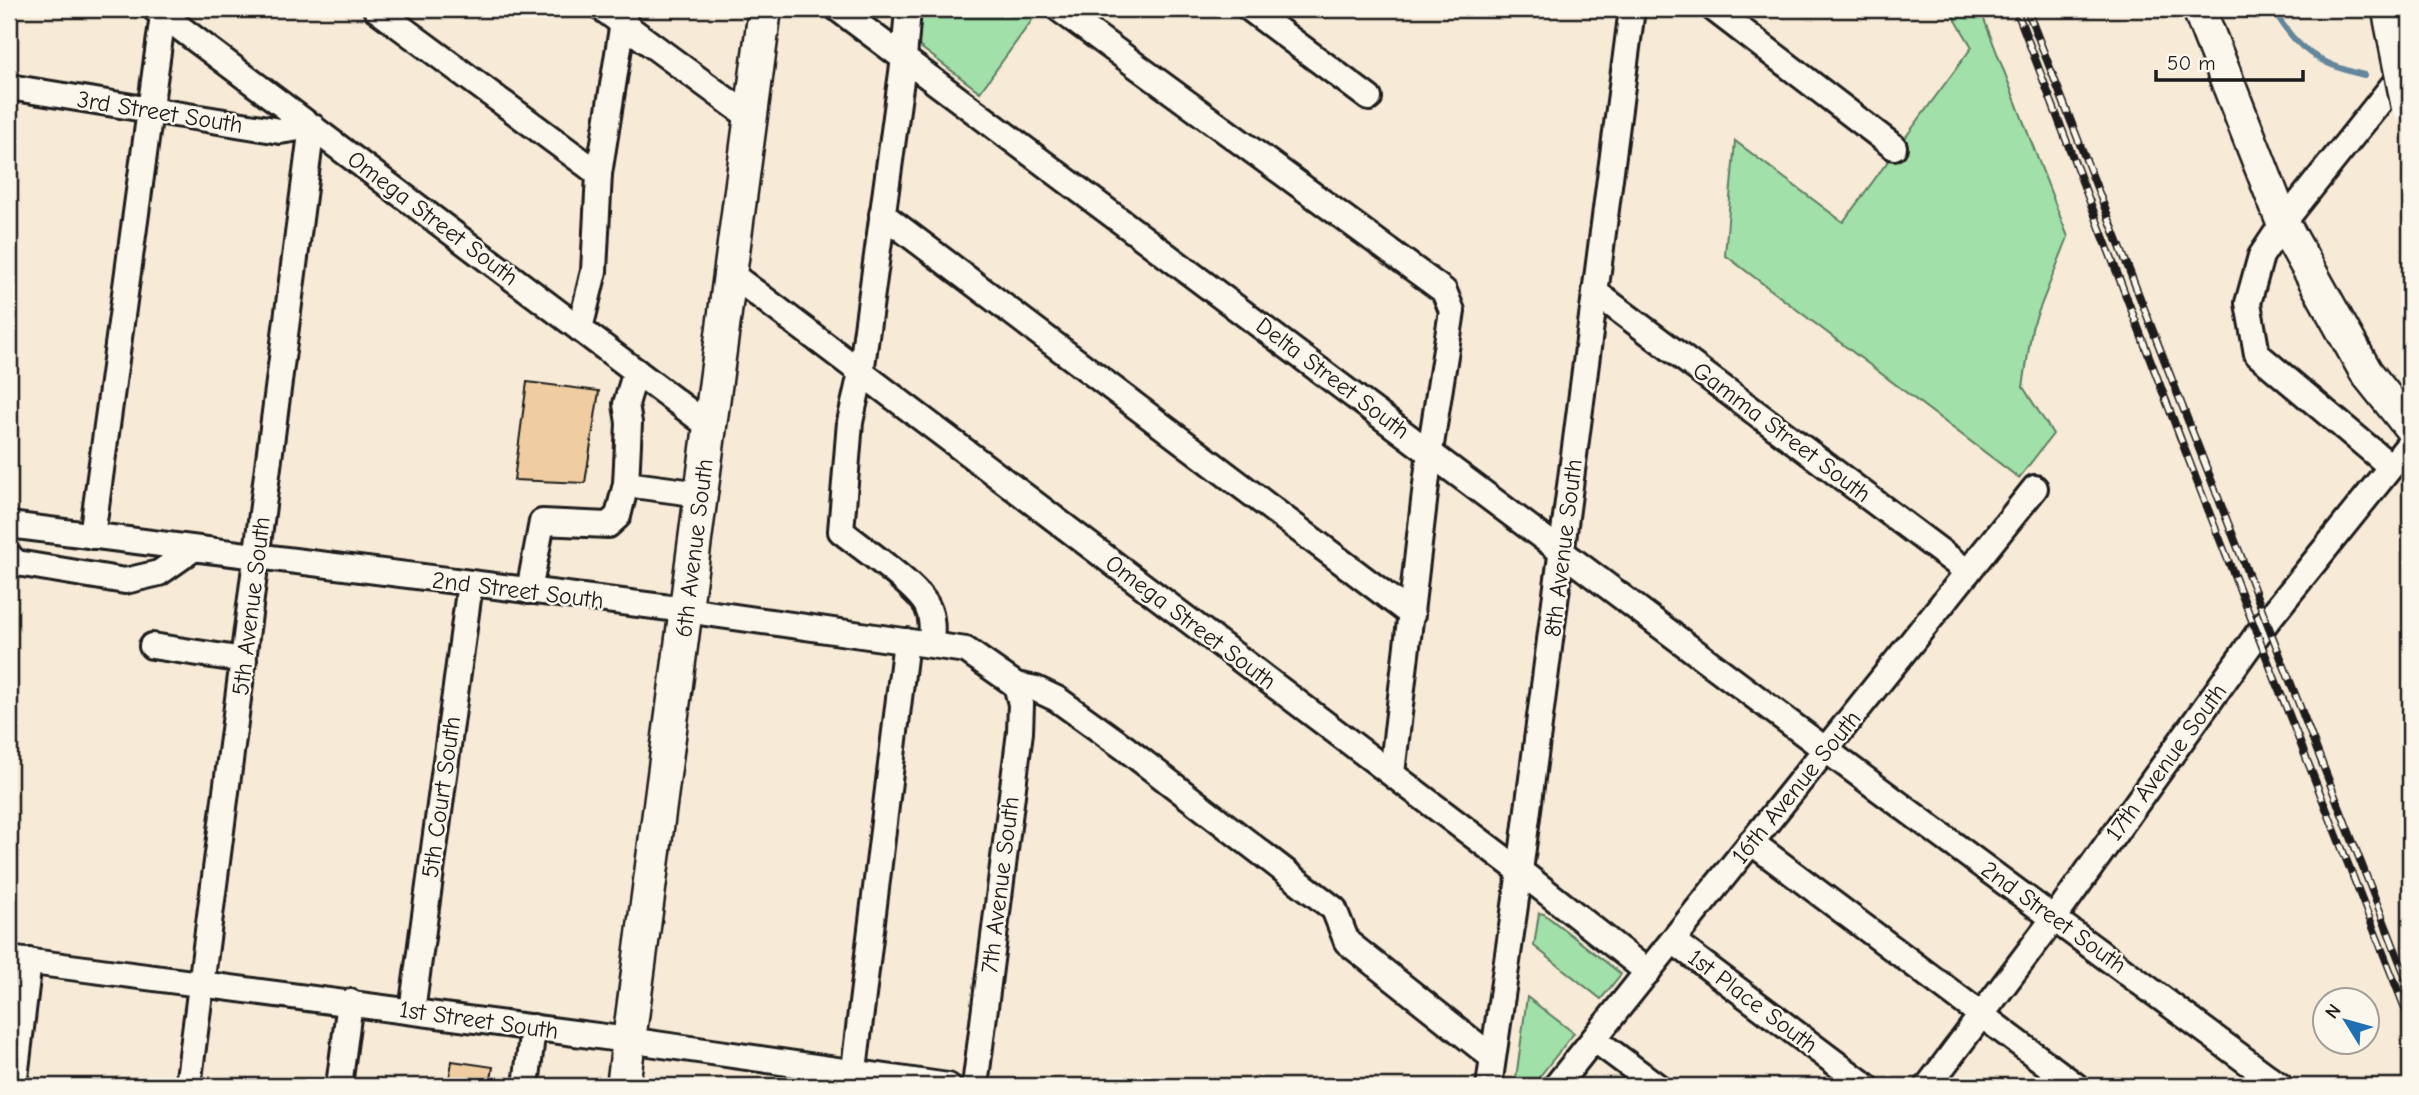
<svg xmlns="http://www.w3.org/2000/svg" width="2419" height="1095" viewBox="0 0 2419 1095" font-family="'Comic Neue',sans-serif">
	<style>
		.green { fill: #a1e0a9; stroke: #5e7e62; stroke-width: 2 }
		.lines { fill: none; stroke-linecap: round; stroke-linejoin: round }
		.stream { stroke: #64869d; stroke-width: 6 }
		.building { fill: #efcda1; stroke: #1c1c1c; stroke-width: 2 }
		.minor-casing { stroke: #1c1c1c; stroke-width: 30 }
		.major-casing { stroke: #1c1c1c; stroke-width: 37 }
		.minor { stroke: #fbf7ec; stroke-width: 24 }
		.major { stroke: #fbf7ec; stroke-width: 32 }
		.rail-casing { stroke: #1c1c1c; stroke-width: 8 }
		.rail { stroke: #fbf7ec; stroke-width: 5; stroke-dasharray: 16; stroke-linecap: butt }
		.highway-bridge-casing { stroke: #1c1c1c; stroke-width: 42; stroke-linecap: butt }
		.highway-bridge { stroke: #fbf7ec; stroke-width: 37 }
		.labels { text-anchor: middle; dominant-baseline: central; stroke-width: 5; stroke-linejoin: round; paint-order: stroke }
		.street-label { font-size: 24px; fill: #1c1c1c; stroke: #fbf7ec }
	</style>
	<rect width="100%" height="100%" fill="#f7ead6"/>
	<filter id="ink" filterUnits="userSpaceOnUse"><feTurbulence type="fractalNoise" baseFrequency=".0143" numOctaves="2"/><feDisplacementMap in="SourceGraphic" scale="14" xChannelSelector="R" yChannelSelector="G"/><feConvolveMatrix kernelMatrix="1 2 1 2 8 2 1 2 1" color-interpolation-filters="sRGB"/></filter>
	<g filter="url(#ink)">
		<g class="green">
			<path d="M 914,9 L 1040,9 L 980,92 L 911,40 Z"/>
			<path d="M 1949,9 L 1980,9 L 2068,237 L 2032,328 L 2023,387 L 2053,434 L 2019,478 L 1725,255 L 1735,141 L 1843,222 L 1972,47 Z"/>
			<path d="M 1539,913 L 1544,914 L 1621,974 L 1601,999 L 1534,946 Z"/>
			<path d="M 1527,997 L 1574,1033 L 1532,1086 L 1515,1086 Z"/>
		</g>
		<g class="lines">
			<path class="stream" d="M 2274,9 C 2294,49 2321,65 2364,75"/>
		</g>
		<g class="building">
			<path d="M 527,382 L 599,391 L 585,483 L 514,480 Z"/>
			<path d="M 452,1061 L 493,1067 L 490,1086 L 448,1086 Z"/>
		</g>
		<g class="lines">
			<g class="minor-casing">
				<g id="minor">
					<path d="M 155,9 L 710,427"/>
					<path d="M 376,9 L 599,174"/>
					<path d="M 603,9 L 751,118"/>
					<path d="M 838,9 L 1826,750 L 2280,1086"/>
					<path d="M 908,9 L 904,58 L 861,373 L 850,422 L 841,531 C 862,548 916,585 927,606 C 933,618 932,631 931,644"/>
					<path d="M 1059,9 L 1444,291 L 1452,311 L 1430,451 L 1392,773"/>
					<path d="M 1250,9 L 1369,98"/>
					<path d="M 1714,9 L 1894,147"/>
					<path d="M 9,87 L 280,131 L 312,126 L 188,1086"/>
					<path d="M 882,214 L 1412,615"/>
					<path d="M 731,274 L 1520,871 L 1648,972"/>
					<path d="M 1595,292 L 1968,572"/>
					<path d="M 580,329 L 594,271 L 599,174 L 625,9"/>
					<path d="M 2390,466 L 2257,354 L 2248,303 L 2261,256 L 2283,223 L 2410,64"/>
					<path d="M 626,484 L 629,423 L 626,404 L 636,371"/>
					<path d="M 9,525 L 686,610 L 966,650 L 1016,685 L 1036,689 L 1057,699 L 1125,748 L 1334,909 L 1347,942 L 1492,1057"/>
					<path d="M 92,536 L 163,15"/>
					<path d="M 9,556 L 17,563 L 125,581 L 159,573 L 193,549"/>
					<path d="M 529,591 L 542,522 L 608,525 L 618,516 L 626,484 L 701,494"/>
					<path d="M 152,646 L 244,660"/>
					<path d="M 1751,842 L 2076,1086"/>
					<path d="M 1673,941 L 1866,1086"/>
					<path d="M 9,959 L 628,1040 L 948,1086"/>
					<path d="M 412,1011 L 470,584"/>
					<path d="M 1594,1039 L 1657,1086"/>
					<path d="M 14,1086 L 29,961"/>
					<path d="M 339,1086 L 350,1002"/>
					<path d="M 526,1086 L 533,1027"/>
					<path d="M 852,1086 L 906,641"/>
					<path d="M 975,1086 L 1020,732 L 1021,704 L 1016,685"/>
					<path d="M 1489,1086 L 1520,871 L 1632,9"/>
					<path d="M 1556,1086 L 2035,488"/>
					<path d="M 1928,1086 L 2055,917 L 2267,621 L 2410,443"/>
				</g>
			</g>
			<g class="major-casing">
				<g id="major">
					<path d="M 2199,9 L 2283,223 L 2366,372 L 2410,427"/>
					<path d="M 623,1086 L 765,9"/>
				</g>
			</g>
			<use href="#minor" class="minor"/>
			<use href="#major" class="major"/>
			<g class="rail-casing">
				<g id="rail">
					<path d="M 2016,9 L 2198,484 L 2410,1021"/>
					<path d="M 2027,9 L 2410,988"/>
				</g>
			</g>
			<use href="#rail" class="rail"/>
			<g class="highway-bridge-casing">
				<path id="highway-bridge" d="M 2391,9 L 2410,105"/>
			</g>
			<use href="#highway-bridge" class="highway-bridge"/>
		</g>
	</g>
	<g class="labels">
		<g class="street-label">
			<text transform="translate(160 112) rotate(9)">3rd Street South</text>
			<text transform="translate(433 218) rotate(37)">Omega Street South</text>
			<text transform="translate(1333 378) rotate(37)">Delta Street South</text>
			<text transform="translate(1782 432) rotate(37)">Gamma Street South</text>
			<text transform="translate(694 548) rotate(-83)">6th Avenue South</text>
			<text transform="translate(1563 548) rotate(-83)">8th Avenue South</text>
			<text transform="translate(518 590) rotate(7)">2nd Street South</text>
			<text transform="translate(251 606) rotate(-83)">5th Avenue South</text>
			<text transform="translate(1191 622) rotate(37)">Omega Street South</text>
			<text transform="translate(2166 762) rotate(-54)">17th Avenue South</text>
			<text transform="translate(1796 787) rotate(-51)">16th Avenue South</text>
			<text transform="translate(441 797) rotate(-82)">5th Court South</text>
			<text transform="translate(1000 885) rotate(-83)">7th Avenue South</text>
			<text transform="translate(2054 917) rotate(36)">2nd Street South</text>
			<text transform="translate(1753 1001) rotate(37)">1st Place South</text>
			<text transform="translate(479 1020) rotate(8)">1st Street South</text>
		</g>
	</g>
	<rect width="2419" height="1095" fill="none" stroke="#fbf7ec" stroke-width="35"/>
	<rect x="18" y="18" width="2384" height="1060" fill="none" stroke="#1c1c1c" stroke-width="2.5" filter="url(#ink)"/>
	<g transform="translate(2346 1021) rotate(307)"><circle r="33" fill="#fbf7ec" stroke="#a29f99" stroke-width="2"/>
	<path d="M0-5L12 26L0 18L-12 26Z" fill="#1f6fb2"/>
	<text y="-10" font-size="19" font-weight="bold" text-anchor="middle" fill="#1c1c1c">N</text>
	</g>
	<path d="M2156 70v10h147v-10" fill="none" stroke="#1c1c1c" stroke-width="3.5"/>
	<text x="2167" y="70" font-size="21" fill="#1c1c1c" stroke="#fbf7ec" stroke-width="5" paint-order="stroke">50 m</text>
</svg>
